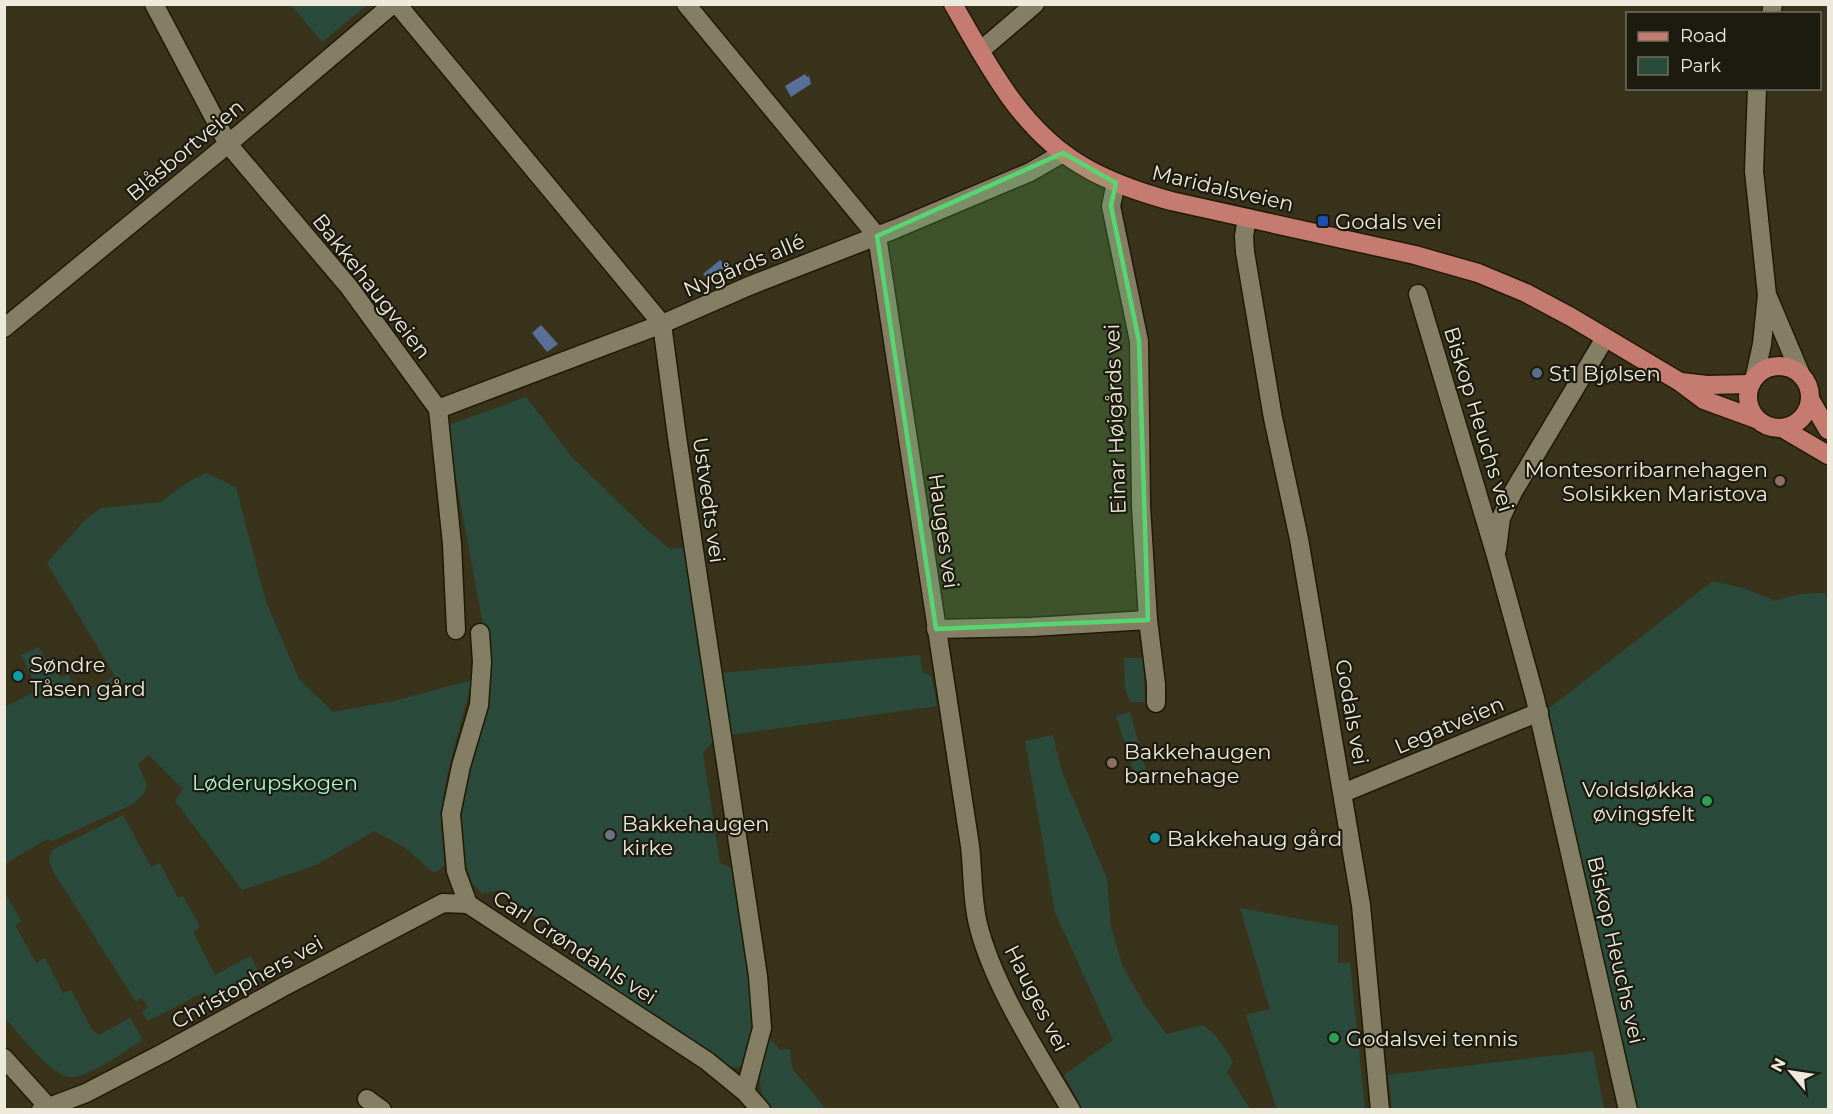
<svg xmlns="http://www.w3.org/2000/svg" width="1833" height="1114" viewBox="0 0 1833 1114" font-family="Montserrat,sans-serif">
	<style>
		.green { fill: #2a4b3c }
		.water { fill: #586f98 }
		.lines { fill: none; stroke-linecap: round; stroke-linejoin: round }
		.minor-casing { stroke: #201a04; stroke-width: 21 }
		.major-casing { stroke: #201a04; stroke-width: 21 }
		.minor { stroke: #847e64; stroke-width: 18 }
		.major { stroke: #c67b71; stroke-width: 18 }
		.marked { fill: #56d671; fill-opacity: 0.2; stroke: #56d671; stroke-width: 4.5; stroke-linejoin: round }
		.transit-dot { fill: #1a4fb4; stroke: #1d1b10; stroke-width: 2 }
		.service-dot { fill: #5c6f8a; stroke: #1d1b10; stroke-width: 2 }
		.education-dot { fill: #8d6e63; stroke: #1d1b10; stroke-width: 2 }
		.culture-dot { fill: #0f9aa8; stroke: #1d1b10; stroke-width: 2 }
		.leisure-dot { fill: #2e9e5b; stroke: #1d1b10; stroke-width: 2 }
		.worship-dot { fill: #6b7280; stroke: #1d1b10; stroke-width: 2 }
		.labels { text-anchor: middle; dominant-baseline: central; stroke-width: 4.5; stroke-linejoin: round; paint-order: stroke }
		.street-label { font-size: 21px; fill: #edeadb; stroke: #1d1b10 }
		.poi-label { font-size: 21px; fill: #edeadb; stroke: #1d1b10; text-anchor: start }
		.park-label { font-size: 21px; fill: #a4fad2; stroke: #1d1b10 }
	</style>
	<rect width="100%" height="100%" fill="#39331b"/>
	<g class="green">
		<path d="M 291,5 L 367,5 L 322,42 Z"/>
		<path d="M 526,397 L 571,456 L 648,531 L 670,549 L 685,547 L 715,739 L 703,753 L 720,863 L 736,870 L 754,1023 L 749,1049 L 744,1062 L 740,1067 L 732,1067 L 725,1064 L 587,970 L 580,965 L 582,952 L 499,890 L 482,894 L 472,883 L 459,843 L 457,803 L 486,640 L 446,426 Z"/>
		<path d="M 206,473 L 236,487 L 266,602 L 299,679 L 333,712 L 394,701 L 472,680 C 461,726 444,773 441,820 C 440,835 446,850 444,866 L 434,873 L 404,847 L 374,831 L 316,865 L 242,890 L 175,801 L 183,789 L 149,755 L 138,764 L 147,785 L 144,794 L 133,804 L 53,841 L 47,839 L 5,864 L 5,707 L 38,690 L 21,655 L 39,647 L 47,662 L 50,661 L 61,678 L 68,674 L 79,696 L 115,676 L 47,563 L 84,521 L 101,508 L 161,502 L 188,482 Z"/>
		<path d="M 1713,581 L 1746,589 L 1775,601 L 1799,594 L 1823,593 L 1828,597 L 1828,1109 L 1625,1109 L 1547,710 Z"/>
		<path d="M 920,655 L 923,673 L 931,675 L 937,706 L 730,735 L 720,673 Z"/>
		<path d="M 1124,658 L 1143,658 L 1145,702 L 1130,702 L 1125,688 Z"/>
		<path d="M 1130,712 L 1146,770 L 1134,772 L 1116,716 Z"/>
		<path d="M 1053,735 L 1062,772 L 1107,879 L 1111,927 L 1123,967 L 1143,1002 L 1166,1034 L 1203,1025 L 1216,1036 L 1233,1061 L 1227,1073 L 1250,1109 L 1083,1109 L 1064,1075 L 1113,1040 L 1055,912 L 1025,741 Z"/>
		<path d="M 123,815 L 151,867 L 160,863 L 178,898 L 183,896 L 200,927 L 193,932 L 215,975 L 250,956 L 262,977 L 213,1004 L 204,992 L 148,1021 L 142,1012 L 148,1007 L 142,998 L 136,1002 L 53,871 C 49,862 47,857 54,849 Z"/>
		<path d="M 4,891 L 21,921 L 15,925 L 36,963 L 45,958 L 63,993 L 71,990 L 92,1030 L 99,1035 L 130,1018 L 143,1040 C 126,1050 91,1076 73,1077 C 53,1079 19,1033 5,1018 Z"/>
		<path d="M 1240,908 L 1338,926 L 1338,963 L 1350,962 L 1365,1109 L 1277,1109 L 1246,1015 L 1270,1009 Z"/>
		<path d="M 769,1037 L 780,1050 L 790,1049 L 792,1068 L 826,1109 L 771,1109 C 751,1086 763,1063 769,1037 Z"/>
		<path d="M 1593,1051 L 1604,1109 L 1392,1109 L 1388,1075 Z"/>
	</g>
	<g class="water">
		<path d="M 805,74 L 807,77 L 809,76 L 811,84 L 791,97 L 785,86 Z"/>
		<path d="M 720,260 L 722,262 L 726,260 L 727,267 L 710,282 L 703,274 Z"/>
		<path d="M 541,325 L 558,344 L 547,352 L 532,333 Z"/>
	</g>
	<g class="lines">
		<g class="minor-casing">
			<g id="minor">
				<path d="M 154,4 L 228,144 L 349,287 L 438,409 L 452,544 L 456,630"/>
				<path d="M 397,4 L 662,324 L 677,437 L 758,976 L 762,1028 L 745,1092"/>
				<path d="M 686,4 L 877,236 L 970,846 C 973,871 972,901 978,924 C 993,986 1039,1055 1071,1110"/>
				<path d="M 1771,14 L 1773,4"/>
				<path d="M 980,51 L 1035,4"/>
				<path d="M 1116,183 L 1111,206 L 1139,341 L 1141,506 L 1148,620 L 1156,684 L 1156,703"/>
				<path d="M 1247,218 L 1244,236 L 1245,252 L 1273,418 L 1299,539 L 1361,905 L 1380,1110"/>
				<path d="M 1418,294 L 1496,556 L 1535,698 L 1628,1110"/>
				<path d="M 1768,297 L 1801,375"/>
				<path d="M 4,328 L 228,144 L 393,4"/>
				<path d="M 1755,376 L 1762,344 L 1767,295 L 1754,171 L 1757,88"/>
				<path d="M 438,409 L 662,324 L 749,286 L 895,229 L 1030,172 L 1063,153"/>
				<path d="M 1497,549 L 1501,518 L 1513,492 L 1605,338"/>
				<path d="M 936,629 L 1032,627 L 1148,620"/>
				<path d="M 480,633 L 482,662 L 479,705 L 461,766 L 451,814 L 456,871 L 468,904 L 707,1061 L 745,1092 L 761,1110"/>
				<path d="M 1343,793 L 1539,712"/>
				<path d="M 4,1058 L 51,1110"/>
				<path d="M 367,1099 L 382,1110"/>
				<path d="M 41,1110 L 86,1093 L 163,1053 L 283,987 L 443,903 L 468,904"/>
			</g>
		</g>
		<g class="major-casing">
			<g id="major">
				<path d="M 953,4 C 987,63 1020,129 1081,165 C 1109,182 1139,192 1171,201 L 1415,255 L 1478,273 L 1526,293 L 1571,317 L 1680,382 L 1704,400 L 1756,419"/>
				<circle cx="1779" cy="397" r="31"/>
				<path d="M 1681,382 L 1707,385 L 1751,384"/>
				<path d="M 1810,399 L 1828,430"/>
				<path d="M 1782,428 L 1828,455"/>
			</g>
		</g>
		<use href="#minor" class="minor"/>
		<use href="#major" class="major"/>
	</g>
	<path class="marked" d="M 1063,153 L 1116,183 L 1111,206 L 1139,341 L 1148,620 L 936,629 L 877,236 Z"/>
	<rect class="transit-dot" x="1317" y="215" width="12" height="12" rx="3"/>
	<circle class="service-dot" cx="1537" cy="373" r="6"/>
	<g class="education-dot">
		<circle cx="1780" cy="481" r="6"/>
		<circle cx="1112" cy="763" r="6"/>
	</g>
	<g class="culture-dot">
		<circle cx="18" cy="676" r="6"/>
		<circle cx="1155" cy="838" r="6"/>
	</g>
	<g class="leisure-dot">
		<circle cx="1707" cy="801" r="6"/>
		<circle cx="1334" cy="1038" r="6"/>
	</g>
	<circle class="worship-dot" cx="610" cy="835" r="6"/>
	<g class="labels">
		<g class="street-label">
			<text transform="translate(185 150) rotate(-40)">Blåsbortveien</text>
			<text transform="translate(1223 188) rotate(13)">Maridalsveien</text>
			<text transform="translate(744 265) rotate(-23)">Nygårds allé</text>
			<text transform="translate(372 286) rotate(52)">Bakkehaugveien</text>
			<text transform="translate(1115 419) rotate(-92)">Einar Høigårds vei</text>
			<text transform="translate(1479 419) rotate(73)">Biskop Heuchs vei</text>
			<text transform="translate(709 500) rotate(82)">Ustvedts vei</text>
			<text transform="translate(944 531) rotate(82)">Hauges vei</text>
			<text transform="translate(1352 712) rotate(80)">Godals vei</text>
			<text transform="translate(1449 725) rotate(-23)">Legatveien</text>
			<text transform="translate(575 947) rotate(33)">Carl Grøndahls vei</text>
			<text transform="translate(1616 950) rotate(77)">Biskop Heuchs vei</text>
			<text transform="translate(247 982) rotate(-29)">Christophers vei</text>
			<text transform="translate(1037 998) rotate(63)">Hauges vei</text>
		</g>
		<g class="poi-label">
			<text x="1335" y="221">Godals vei</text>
			<text x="1549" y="373">St1 Bjølsen</text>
			<text x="1768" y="469" text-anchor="end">Montesorribarnehagen<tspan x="1768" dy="24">Solsikken Maristova</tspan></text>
			<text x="30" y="664">Søndre<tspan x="30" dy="24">Tåsen gård</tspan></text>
			<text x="1124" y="751">Bakkehaugen<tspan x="1124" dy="24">barnehage</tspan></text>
			<text x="1695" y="789" text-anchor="end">Voldsløkka<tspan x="1695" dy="24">øvingsfelt</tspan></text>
			<text x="622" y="823">Bakkehaugen<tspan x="622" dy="24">kirke</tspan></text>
			<text x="1167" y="838">Bakkehaug gård</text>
			<text x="1346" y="1038">Godalsvei tennis</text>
		</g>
		<g class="park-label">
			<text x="275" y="782">Løderupskogen</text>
		</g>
	</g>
	<rect width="1833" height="1114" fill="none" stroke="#edeadb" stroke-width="12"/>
	<rect x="1626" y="12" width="195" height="78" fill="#1d1b10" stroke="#706e61" stroke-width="1.5"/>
	<rect x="1638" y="32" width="30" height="9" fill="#c67b71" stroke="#706e61" stroke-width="1.5"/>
	<text x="1680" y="42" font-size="18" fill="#edeadb">Road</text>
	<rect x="1638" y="57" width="30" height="18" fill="#2a4b3c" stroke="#706e61" stroke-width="1.5"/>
	<text x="1680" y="72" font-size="18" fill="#edeadb">Park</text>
	<g transform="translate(1791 1072) rotate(299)" stroke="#1d1b10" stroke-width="4.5" paint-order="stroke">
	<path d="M0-4.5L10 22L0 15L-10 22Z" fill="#edeadb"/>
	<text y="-9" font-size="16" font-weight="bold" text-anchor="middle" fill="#edeadb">N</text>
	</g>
</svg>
